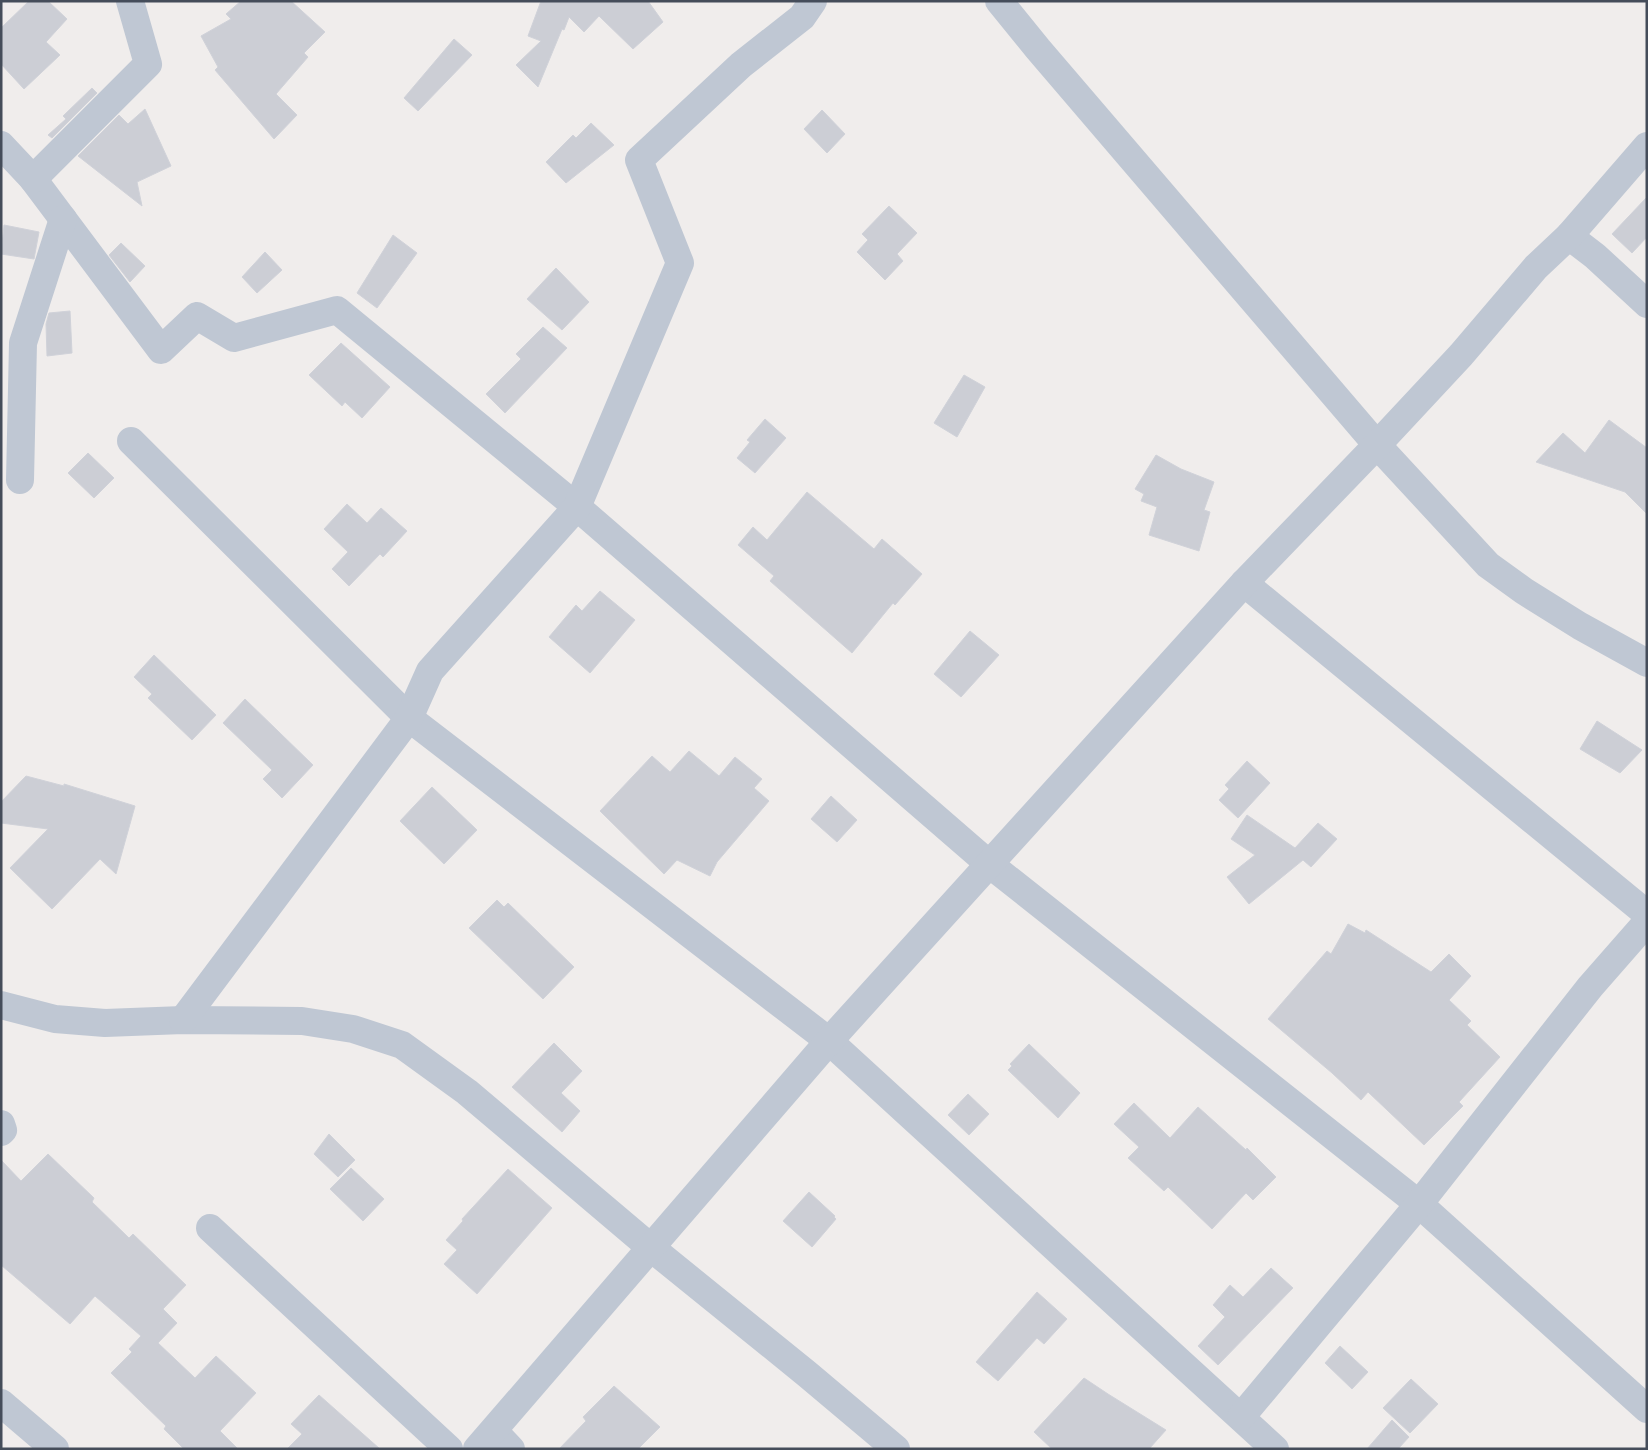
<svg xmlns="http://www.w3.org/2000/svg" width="1648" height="1450" viewBox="0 0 1648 1450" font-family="'Fira Sans',sans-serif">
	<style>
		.building { fill: #ccced5; stroke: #d0d2d9 }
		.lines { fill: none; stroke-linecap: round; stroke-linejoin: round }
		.street { stroke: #bfc7d3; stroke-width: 28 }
	</style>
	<rect width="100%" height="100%" fill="#f0edec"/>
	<g class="building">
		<path d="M 29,1 L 48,1 L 67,19 L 46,42 L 60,55 L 24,89 L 1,64 L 1,28 Z"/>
		<path d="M 241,1 L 291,1 L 325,32 L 304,53 L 308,57 L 276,94 L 297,115 L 274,139 L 215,70 L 218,67 L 201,36 L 231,19 L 226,14 Z"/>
		<path d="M 541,1 L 648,1 L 663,22 L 633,49 L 599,16 L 584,32 L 569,17 L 564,30 L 562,29 L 538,87 L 516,65 L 541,41 L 528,36 Z"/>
		<path d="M 454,39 L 472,55 L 418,111 L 404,98 Z"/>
		<path d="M 92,88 L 97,93 L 52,138 L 48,135 L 66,119 L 63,116 Z"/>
		<path d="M 145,109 L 171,166 L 137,182 L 142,206 L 78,156 L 119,115 L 128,124 Z"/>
		<path d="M 822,110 L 845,134 L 827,153 L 804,129 Z"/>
		<path d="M 591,123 L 614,145 L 566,183 L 546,162 L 573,135 L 576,138 Z"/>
		<path d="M 1647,197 L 1647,237 L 1632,253 L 1612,234 Z"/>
		<path d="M 889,206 L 917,233 L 897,254 L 903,261 L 885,280 L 857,252 L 868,240 L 862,234 Z"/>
		<path d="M 4,225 L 39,232 L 34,259 L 1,254 Z"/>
		<path d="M 393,235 L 417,253 L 377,308 L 357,293 Z"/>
		<path d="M 121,243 L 145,266 L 130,282 L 109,255 Z"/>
		<path d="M 265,252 L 282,270 L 257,293 L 242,277 Z"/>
		<path d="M 556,268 L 589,302 L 562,330 L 527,299 Z"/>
		<path d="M 70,311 L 72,353 L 47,356 L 46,324 L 49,313 Z"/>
		<path d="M 543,327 L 567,348 L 505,413 L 486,394 L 521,359 L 516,354 Z"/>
		<path d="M 341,343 L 390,387 L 362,418 L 345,402 L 342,406 L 309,375 Z"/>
		<path d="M 964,375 L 985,387 L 957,437 L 934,423 Z"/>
		<path d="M 765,419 L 786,438 L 755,473 L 737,458 L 750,442 L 747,440 Z"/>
		<path d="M 1609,420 L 1647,448 L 1647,514 L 1625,492 L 1536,462 L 1563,433 L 1585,453 Z"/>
		<path d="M 88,453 L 114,478 L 94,498 L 68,473 Z"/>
		<path d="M 1156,455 L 1181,469 L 1214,482 L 1204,510 L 1210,512 L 1199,551 L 1149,535 L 1157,507 L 1141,501 L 1144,494 L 1135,489 Z"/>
		<path d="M 807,492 L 874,549 L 882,539 L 922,574 L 895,605 L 893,603 L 852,653 L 770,581 L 774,576 L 738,545 L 753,527 L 767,540 Z"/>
		<path d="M 347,504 L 367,523 L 381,508 L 407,531 L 383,557 L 380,554 L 349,586 L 332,569 L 348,552 L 324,529 Z"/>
		<path d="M 600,591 L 635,620 L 590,673 L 549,637 L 576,605 L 582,611 Z"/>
		<path d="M 970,631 L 999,655 L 961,697 L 934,674 Z"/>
		<path d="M 154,655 L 216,715 L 192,740 L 148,698 L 152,694 L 134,677 Z"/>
		<path d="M 245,699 L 313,765 L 282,798 L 263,779 L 272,770 L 223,723 Z"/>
		<path d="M 1597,721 L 1642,750 L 1620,773 L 1580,749 Z"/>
		<path d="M 689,751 L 719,776 L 735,757 L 762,779 L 754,788 L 769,801 L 717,862 L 710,876 L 677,860 L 664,874 L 600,811 L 652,756 L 670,772 Z"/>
		<path d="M 1247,761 L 1270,783 L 1238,818 L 1219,800 L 1229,789 L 1225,785 Z"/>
		<path d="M 26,776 L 64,786 L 64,784 L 135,806 L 116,874 L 100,859 L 52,909 L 10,868 L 48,829 L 1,823 L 1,802 Z"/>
		<path d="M 432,787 L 477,830 L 444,864 L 400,821 Z"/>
		<path d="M 831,796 L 857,820 L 837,842 L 811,819 Z"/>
		<path d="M 1247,815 L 1295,848 L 1318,823 L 1337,839 L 1311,867 L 1303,860 L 1249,904 L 1227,877 L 1255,855 L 1231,839 Z"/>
		<path d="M 497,900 L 504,907 L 508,903 L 574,967 L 543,999 L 469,928 Z"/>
		<path d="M 1348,924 L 1365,933 L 1366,930 L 1431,972 L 1449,954 L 1471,976 L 1449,1000 L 1471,1021 L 1467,1025 L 1500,1057 L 1459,1102 L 1463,1106 L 1424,1145 L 1368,1092 L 1361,1100 L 1332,1073 L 1268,1019 L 1327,951 L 1331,954 Z"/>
		<path d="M 554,1043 L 582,1071 L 561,1093 L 580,1111 L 562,1132 L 512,1087 Z"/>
		<path d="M 1029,1044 L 1080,1093 L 1058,1118 L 1008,1070 L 1012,1066 L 1010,1064 Z"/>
		<path d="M 968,1094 L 989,1114 L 969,1135 L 948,1115 Z"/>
		<path d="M 1134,1103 L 1170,1138 L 1198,1107 L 1246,1150 L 1247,1148 L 1276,1177 L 1253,1200 L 1246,1193 L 1212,1229 L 1168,1187 L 1164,1191 L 1128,1158 L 1139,1147 L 1114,1124 Z"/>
		<path d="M 329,1134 L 355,1160 L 338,1177 L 314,1154 Z"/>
		<path d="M 48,1154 L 94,1198 L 92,1202 L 129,1238 L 133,1234 L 186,1285 L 163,1309 L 177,1323 L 158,1343 L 195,1378 L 216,1356 L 256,1393 L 220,1431 L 238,1449 L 184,1449 L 164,1429 L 166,1426 L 111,1373 L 132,1352 L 129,1349 L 141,1336 L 95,1296 L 70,1324 L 1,1265 L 1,1160 L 21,1181 Z"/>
		<path d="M 351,1168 L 384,1199 L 363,1221 L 330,1189 Z"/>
		<path d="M 508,1169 L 552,1208 L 477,1294 L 444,1264 L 457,1250 L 446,1240 L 463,1221 L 462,1219 Z"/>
		<path d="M 809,1192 L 835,1216 L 834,1217 L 836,1219 L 812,1247 L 783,1221 Z"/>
		<path d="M 1271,1268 L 1293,1288 L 1218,1365 L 1198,1346 L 1225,1317 L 1213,1305 L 1230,1285 L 1243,1297 Z"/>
		<path d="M 1037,1292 L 1067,1319 L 1044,1344 L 1037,1338 L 998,1381 L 976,1362 Z"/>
		<path d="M 1340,1346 L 1368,1372 L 1352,1389 L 1325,1363 Z"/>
		<path d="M 1084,1378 L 1108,1394 L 1166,1430 L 1149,1449 L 1052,1449 L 1034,1432 Z"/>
		<path d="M 1411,1379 L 1438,1404 L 1410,1433 L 1383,1408 Z"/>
		<path d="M 614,1386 L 660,1427 L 638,1449 L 559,1449 L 586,1421 L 583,1417 Z"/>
		<path d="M 319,1395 L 380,1449 L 287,1449 L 302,1434 L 291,1424 Z"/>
		<path d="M 1392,1420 L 1409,1437 L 1398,1449 L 1367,1449 Z"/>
	</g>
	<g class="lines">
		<g class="street">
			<path d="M 999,1 L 1038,49 L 1377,445 L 1488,565 L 1524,591 L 1580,626 L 1647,663"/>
			<path d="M 1,145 L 33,179 L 161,350 L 197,316 L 234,338 L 337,310 L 577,507 L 988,863 L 1419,1204 L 1647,1409"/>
			<path d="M 33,179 L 148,64 L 130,1"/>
			<path d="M 1569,236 L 1595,256 L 1647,304"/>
			<path d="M 131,441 L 409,718 L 829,1041 L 1275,1449"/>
			<path d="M 20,480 L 23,343 L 63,219"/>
			<path d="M 1244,583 L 1647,914"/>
			<path d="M 1,1005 L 55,1019 L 105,1023 L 183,1020 L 302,1021 L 353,1029 L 402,1045 L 467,1092 L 650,1247 L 807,1374 L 896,1449"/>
			<path d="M 183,1020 L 409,718 L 430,671 L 577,507 L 680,263 L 639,160 L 741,65 L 802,17 L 813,1"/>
			<path d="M 1,1124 L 3,1130 L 1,1132"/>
			<path d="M 210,1228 L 449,1449"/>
			<path d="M 1,1403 L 55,1449"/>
			<path d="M 1241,1417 L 1419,1204 L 1590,987 L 1647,922"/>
			<path d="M 494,1431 L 511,1449"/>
			<path d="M 477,1449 L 829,1041 L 1244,583 L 1377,445 L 1461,355 L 1536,267 L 1569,236 L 1647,146"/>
		</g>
	</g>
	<rect width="1648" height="1450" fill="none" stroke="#454d5a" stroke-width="5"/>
</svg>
